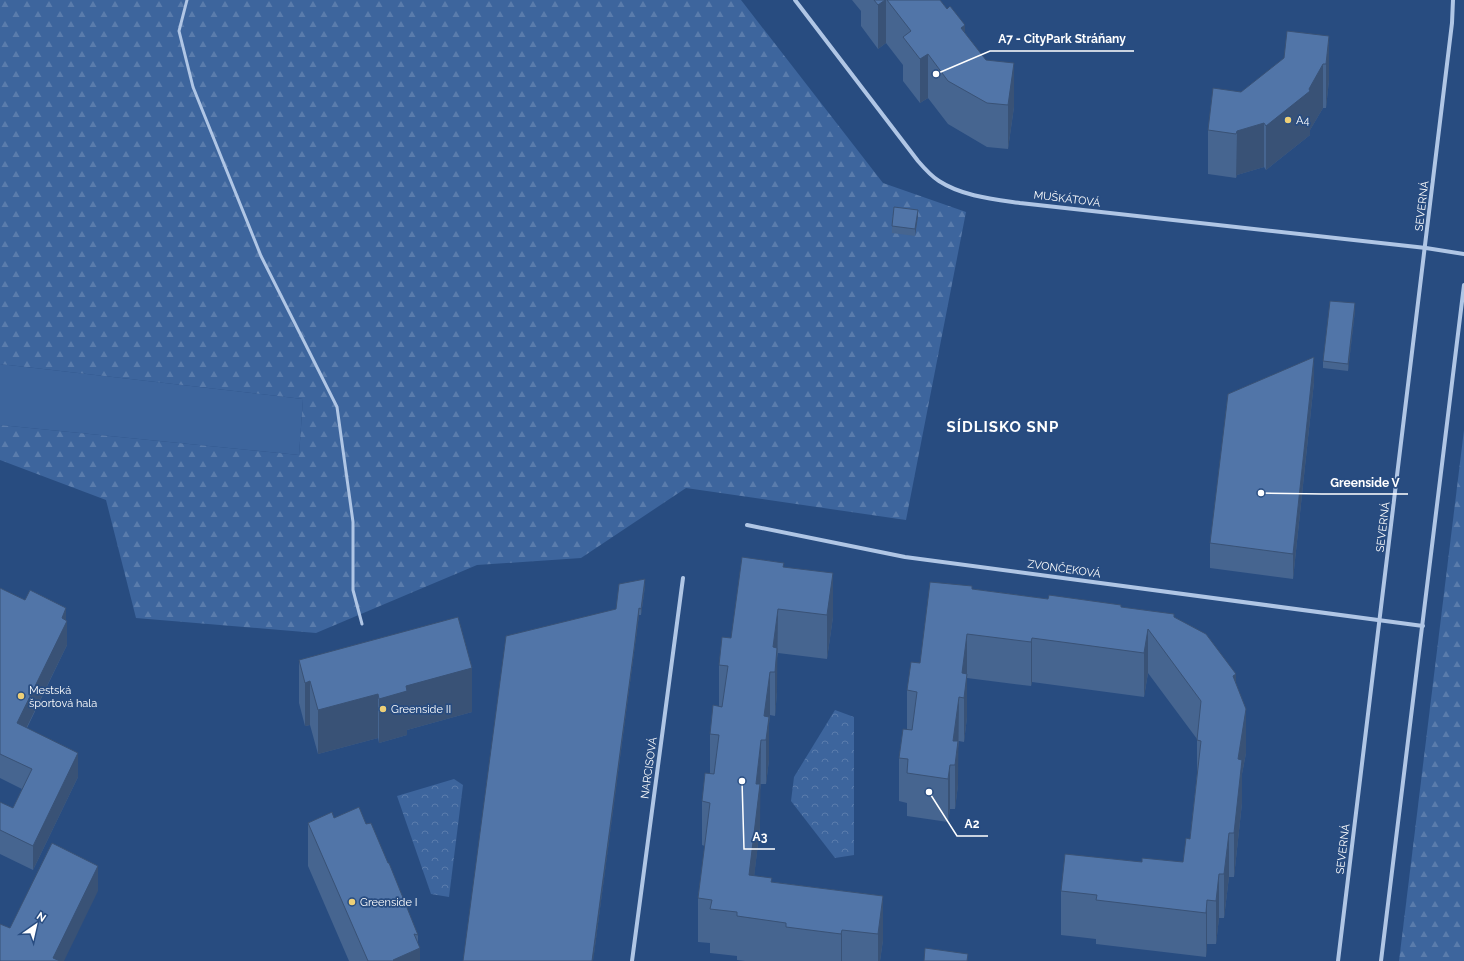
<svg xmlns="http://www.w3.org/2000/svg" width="1464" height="961" viewBox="0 0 1464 961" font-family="Raleway,sans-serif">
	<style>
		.grass { fill: #3d659d }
		.forest { fill: url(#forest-firs) }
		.park { fill: url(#park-crowns) }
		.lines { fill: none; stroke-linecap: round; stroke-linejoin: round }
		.service { stroke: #b0c6e5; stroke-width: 3 }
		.minor { stroke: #b0c6e5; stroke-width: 4 }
		.wall { fill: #466590 }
		.shaded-wall { fill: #395276 }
		.building { fill: #5175a8; stroke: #395276 }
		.poi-dot { fill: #edcf77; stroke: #284c80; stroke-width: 1.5 }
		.labels { text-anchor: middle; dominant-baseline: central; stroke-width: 3.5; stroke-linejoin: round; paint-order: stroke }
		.poi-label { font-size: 11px; fill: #fff; stroke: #284c80; text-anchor: start }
		.street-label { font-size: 11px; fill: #fff; stroke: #284c80 }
		.district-label { font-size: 15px; font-weight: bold; letter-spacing: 1px; fill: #fff; stroke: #284c80 }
		.leader { fill: none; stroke: #fff; stroke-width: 1.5 }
		.callout-dot { fill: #fff; stroke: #284c80; stroke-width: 1.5 }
		.callout-label { font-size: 12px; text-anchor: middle; font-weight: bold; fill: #fff; stroke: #284c80; stroke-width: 3.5; stroke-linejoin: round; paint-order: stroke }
	</style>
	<defs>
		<pattern id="forest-firs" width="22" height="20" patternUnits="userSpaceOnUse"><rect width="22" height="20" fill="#3d659d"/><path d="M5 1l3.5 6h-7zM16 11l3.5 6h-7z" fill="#5a7cac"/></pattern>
		<pattern id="park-crowns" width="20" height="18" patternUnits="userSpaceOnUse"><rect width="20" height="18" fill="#3d659d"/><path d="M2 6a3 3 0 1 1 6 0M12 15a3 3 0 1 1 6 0" fill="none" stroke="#5a7cac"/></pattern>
	</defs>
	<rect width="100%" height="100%" fill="#284c80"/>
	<path class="grass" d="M 0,364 L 303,399 L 299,455 L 0,425 Z"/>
	<g class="forest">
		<path d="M 0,0 L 741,0 L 883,183 L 966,212 L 906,520 L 686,488 L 581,558 L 477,565 L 316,633 L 136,618 L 106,500 L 0,460 L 0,425 L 299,455 L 303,399 L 0,364 Z"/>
		<path d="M 1464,430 L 1464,961 L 1399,961 Z"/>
	</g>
	<g class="park">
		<path d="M 835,710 L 854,717 L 854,855 L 835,858 L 791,801 L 794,777 Z"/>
		<path d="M 454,779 L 463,785 L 449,897 L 431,894 L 397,796 Z"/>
	</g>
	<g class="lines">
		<path class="service" d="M 187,0 L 179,31 L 193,87 L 261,256 L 337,407 L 353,522 L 353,590 L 362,624"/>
		<g class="minor">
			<path d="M 795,0 L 918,161 C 924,168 931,176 939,181 C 962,196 992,199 1020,203 L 1426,248 L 1464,254"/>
			<path d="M 747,525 L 905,557 L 1423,626"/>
			<path d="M 632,961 L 683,578"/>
			<path d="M 1338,961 L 1452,23 L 1453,0"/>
			<path d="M 1381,961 L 1464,285"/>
		</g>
	</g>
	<g class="wall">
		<path d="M 852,0 L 940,0 L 965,33 L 1014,107 L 1008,149 L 987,147 L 948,124 L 928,98 L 920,103 L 903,81 L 903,65 L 886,43 L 878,49 L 861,26 L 861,11 Z"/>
		<path d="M 1329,36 L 1329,80 L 1326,108 L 1323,108 L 1310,130 L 1310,135 L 1266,170 L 1264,167 L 1237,175 L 1236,178 L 1208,174 L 1208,130 L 1241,92 Z"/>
		<path d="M 918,216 L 915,236 L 892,233 L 892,226 Z"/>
		<path d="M 1355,310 L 1348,371 L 1323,368 L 1323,361 Z"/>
		<path d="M 1314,382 L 1293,579 L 1210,568 L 1210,543 Z"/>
		<path d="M 784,567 L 833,617 L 827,659 L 778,653 L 777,658 L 777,692 L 775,716 L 770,715 L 769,724 L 769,760 L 766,784 L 761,784 L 760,790 L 760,828 L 754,876 L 772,882 L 883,896 L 883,940 L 880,961 L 745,961 L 737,960 L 737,956 L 710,953 L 710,943 L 698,942 L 698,898 L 705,846 L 702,845 L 702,801 L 710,773 L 710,734 L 719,706 L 719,665 L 731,638 Z"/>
		<path d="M 645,586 L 641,615 L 639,615 L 593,961 L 616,609 Z"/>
		<path d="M 0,588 L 66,620 L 67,645 L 27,728 L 78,777 L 33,870 L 0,854 L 0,802 L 13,808 L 22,789 L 0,778 Z"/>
		<path d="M 972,589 L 1048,599 L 1121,607 L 1174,617 L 1236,683 L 1246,753 L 1242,774 L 1242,803 L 1234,877 L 1229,877 L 1224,918 L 1219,918 L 1216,944 L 1207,944 L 1206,957 L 1096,944 L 1096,939 L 1061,935 L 1061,891 L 1142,862 L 1183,862 L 1190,839 L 1197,774 L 1197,739 L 1148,673 L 1144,697 L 1032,682 L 1031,686 L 967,678 L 967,717 L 964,742 L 959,741 L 958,748 L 958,785 L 955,809 L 950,809 L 948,822 L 907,816 L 907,803 L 899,801 L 899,758 L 907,730 L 907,690 L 920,663 Z"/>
		<path d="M 299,660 L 472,712 L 407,730 L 407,735 L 379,743 L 378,738 L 318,754 L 310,725 L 305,726 L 299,703 Z"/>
		<path d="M 334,818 L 366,824 L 418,935 L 418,944 L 420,961 L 349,961 L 308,866 L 308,823 Z"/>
	</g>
	<g class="shaded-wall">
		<path d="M 885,0 L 886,0 L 886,43 L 878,49 L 878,5 Z"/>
		<path d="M 965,25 L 965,69 L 961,28 Z"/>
		<path d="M 1329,36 L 1329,80 L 1326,108 L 1326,64 Z"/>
		<path d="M 928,54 L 928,98 L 920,103 L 920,59 Z"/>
		<path d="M 1014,63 L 1014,107 L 1008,149 L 1008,105 Z"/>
		<path d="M 1323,64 L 1323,108 L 1310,130 L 1310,135 L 1266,170 L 1266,126 L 1309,89 Z"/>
		<path d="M 1264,123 L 1264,167 L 1237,175 L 1236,178 L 1237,131 Z"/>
		<path d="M 918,210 L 918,216 L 915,236 L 915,229 Z"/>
		<path d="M 1355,303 L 1355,310 L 1348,371 L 1348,364 Z"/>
		<path d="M 1314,357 L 1314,382 L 1293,579 L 1293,554 Z"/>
		<path d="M 833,573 L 833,617 L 827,659 L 827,615 Z"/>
		<path d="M 645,579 L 645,586 L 641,615 L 641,609 Z"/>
		<path d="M 66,608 L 66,623 L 67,621 L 67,645 L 17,747 L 17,723 L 62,618 Z"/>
		<path d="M 639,608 L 639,615 L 593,961 L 592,961 Z"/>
		<path d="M 778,609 L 777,692 L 775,716 L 775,672 L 773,647 Z"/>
		<path d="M 1148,629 L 1148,673 L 1144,697 L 1144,653 Z"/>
		<path d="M 967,634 L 967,717 L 964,742 L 964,698 L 962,673 Z"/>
		<path d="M 1032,638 L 1032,682 L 1031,686 L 1031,642 Z"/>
		<path d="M 472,668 L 472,712 L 407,730 L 407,735 L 379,743 L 379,699 L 406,686 Z"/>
		<path d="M 770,672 L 770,715 L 769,724 L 769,760 L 766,784 L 766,740 L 764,716 Z"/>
		<path d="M 1236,674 L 1236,718 L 1233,676 Z"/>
		<path d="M 310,681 L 310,725 L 305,726 L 305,683 Z"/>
		<path d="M 378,694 L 378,738 L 318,754 L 318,710 Z"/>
		<path d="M 959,697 L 958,785 L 955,809 L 955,765 L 953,741 Z"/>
		<path d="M 1246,709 L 1246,753 L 1242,774 L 1242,803 L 1234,877 L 1234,833 L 1238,759 Z"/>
		<path d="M 761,740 L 760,828 L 749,919 L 749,875 L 756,784 Z"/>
		<path d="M 78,753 L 78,777 L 33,870 L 33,846 Z"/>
		<path d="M 950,765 L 950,809 L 948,822 L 948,779 Z"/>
		<path d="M 1229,833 L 1229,877 L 1224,918 L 1224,874 Z"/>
		<path d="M 98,866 L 98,891 L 64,961 L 53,961 L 53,958 Z"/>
		<path d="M 1219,874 L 1219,918 L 1216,944 L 1216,901 Z"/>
		<path d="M 883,896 L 883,940 L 880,961 L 878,961 L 878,934 Z"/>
		<path d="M 1207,900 L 1207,944 L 1206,957 L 1206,913 Z"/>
		<path d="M 842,930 L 842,961 L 841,961 L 841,934 Z"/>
		<path d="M 420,948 L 420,961 L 393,961 L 393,960 Z"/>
	</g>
	<g class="building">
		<path d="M 874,0 L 885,0 L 878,5 Z"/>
		<path d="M 887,0 L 940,0 L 947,9 L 950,6 L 965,25 L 961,28 L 986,60 L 1014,63 L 1008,105 L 987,103 L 948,81 L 928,54 L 920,59 L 903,37 L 911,31 Z"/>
		<path d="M 1287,31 L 1329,36 L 1326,64 L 1323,64 L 1309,89 L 1310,91 L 1266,126 L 1264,123 L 1237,131 L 1236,134 L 1208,130 L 1213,88 L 1241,92 L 1284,58 Z"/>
		<path d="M 894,207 L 918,210 L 915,229 L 892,226 Z"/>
		<path d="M 1330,301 L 1355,303 L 1348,364 L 1323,361 Z"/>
		<path d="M 1314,357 L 1293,554 L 1210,543 L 1228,394 Z"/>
		<path d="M 742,557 L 784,563 L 783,567 L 833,573 L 827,615 L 778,609 L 773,647 L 777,648 L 775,672 L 770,672 L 764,716 L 769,717 L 766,740 L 761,740 L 756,784 L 760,784 L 749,875 L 772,878 L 771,882 L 883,896 L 878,934 L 842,930 L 841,934 L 786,927 L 786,923 L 737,916 L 737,912 L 710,909 L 712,900 L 698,898 L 710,803 L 702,801 L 705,773 L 714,774 L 719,735 L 710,734 L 713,705 L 722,707 L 728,666 L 719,665 L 722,637 L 731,638 Z"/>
		<path d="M 645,579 L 641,609 L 639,608 L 634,649 L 592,961 L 463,961 L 506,636 L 616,609 L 619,584 Z"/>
		<path d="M 930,582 L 972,586 L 972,589 L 1048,599 L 1049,595 L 1121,605 L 1121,607 L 1174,614 L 1174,617 L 1206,634 L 1236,674 L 1233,676 L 1246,709 L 1238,759 L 1242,760 L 1234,833 L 1229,833 L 1224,874 L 1219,874 L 1216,901 L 1207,900 L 1206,913 L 1096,900 L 1097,895 L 1061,891 L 1065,854 L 1142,862 L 1142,858 L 1183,862 L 1186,838 L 1190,839 L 1201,741 L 1197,740 L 1201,701 L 1148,629 L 1144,653 L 1032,638 L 1031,642 L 967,634 L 962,673 L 967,674 L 964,698 L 959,697 L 953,741 L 958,741 L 955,765 L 950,765 L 948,779 L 907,773 L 908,759 L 899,758 L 903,729 L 912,730 L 917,692 L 907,690 L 911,662 L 920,663 Z"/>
		<path d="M 0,588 L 25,600 L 30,590 L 66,608 L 62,618 L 67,621 L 17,723 L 78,753 L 33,846 L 0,830 L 0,802 L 13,808 L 32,769 L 0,754 Z"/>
		<path d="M 458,617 L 472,668 L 406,686 L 407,691 L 379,699 L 378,694 L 318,710 L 310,681 L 305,683 L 299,660 Z"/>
		<path d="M 359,807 L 366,824 L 371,823 L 388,863 L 389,863 L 418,935 L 414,934 L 420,948 L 393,960 L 394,961 L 368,961 L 308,823 L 332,812 L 334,818 Z"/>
		<path d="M 52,843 L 98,866 L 53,958 L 60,961 L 0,961 L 0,924 L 10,928 Z"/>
		<path d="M 925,948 L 968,954 L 967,961 L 924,961 Z"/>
	</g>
	<g class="poi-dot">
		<circle cx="1288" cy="120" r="4"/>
		<circle cx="21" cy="696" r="4"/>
		<circle cx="383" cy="709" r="4"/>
		<circle cx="352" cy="902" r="4"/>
	</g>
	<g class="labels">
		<g class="poi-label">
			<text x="1296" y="120">A4</text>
			<text x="29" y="690">Mestská<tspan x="29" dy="13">športová hala</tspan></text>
			<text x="391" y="709">Greenside II</text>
			<text x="360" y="902">Greenside I</text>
		</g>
		<g class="street-label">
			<text transform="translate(1067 199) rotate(7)">MUŠKÁTOVÁ</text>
			<text transform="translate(1422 206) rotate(-83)">SEVERNÁ</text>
			<text transform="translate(1383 527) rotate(-83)">SEVERNÁ</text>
			<text transform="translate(1064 569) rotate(8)">ZVONČEKOVÁ</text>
			<text transform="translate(649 768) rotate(-82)">NARCISOVÁ</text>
			<text transform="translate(1343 849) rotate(-83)">SEVERNÁ</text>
		</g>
		<g class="district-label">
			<text x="1003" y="427">SÍDLISKO SNP</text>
		</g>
	</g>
	<path class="leader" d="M936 74L990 51H1134M1261 493L1322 494H1408M929 792L957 836H988M742 781L744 849H775"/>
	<g class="callout-dot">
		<circle cx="936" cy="74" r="4"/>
		<circle cx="1261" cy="493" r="4"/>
		<circle cx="929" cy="792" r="4"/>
		<circle cx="742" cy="781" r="4"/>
	</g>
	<g class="callout-label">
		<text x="1062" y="43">A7 - CityPark Stráňany</text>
		<text x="1365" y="487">Greenside V</text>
		<text x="972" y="828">A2</text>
		<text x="760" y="841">A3</text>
	</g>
	<g transform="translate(36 925) rotate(34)" stroke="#284c80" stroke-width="3" paint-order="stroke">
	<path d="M0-3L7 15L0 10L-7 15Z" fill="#ffffff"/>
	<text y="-6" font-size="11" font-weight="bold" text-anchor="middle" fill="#ffffff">N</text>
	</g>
</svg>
